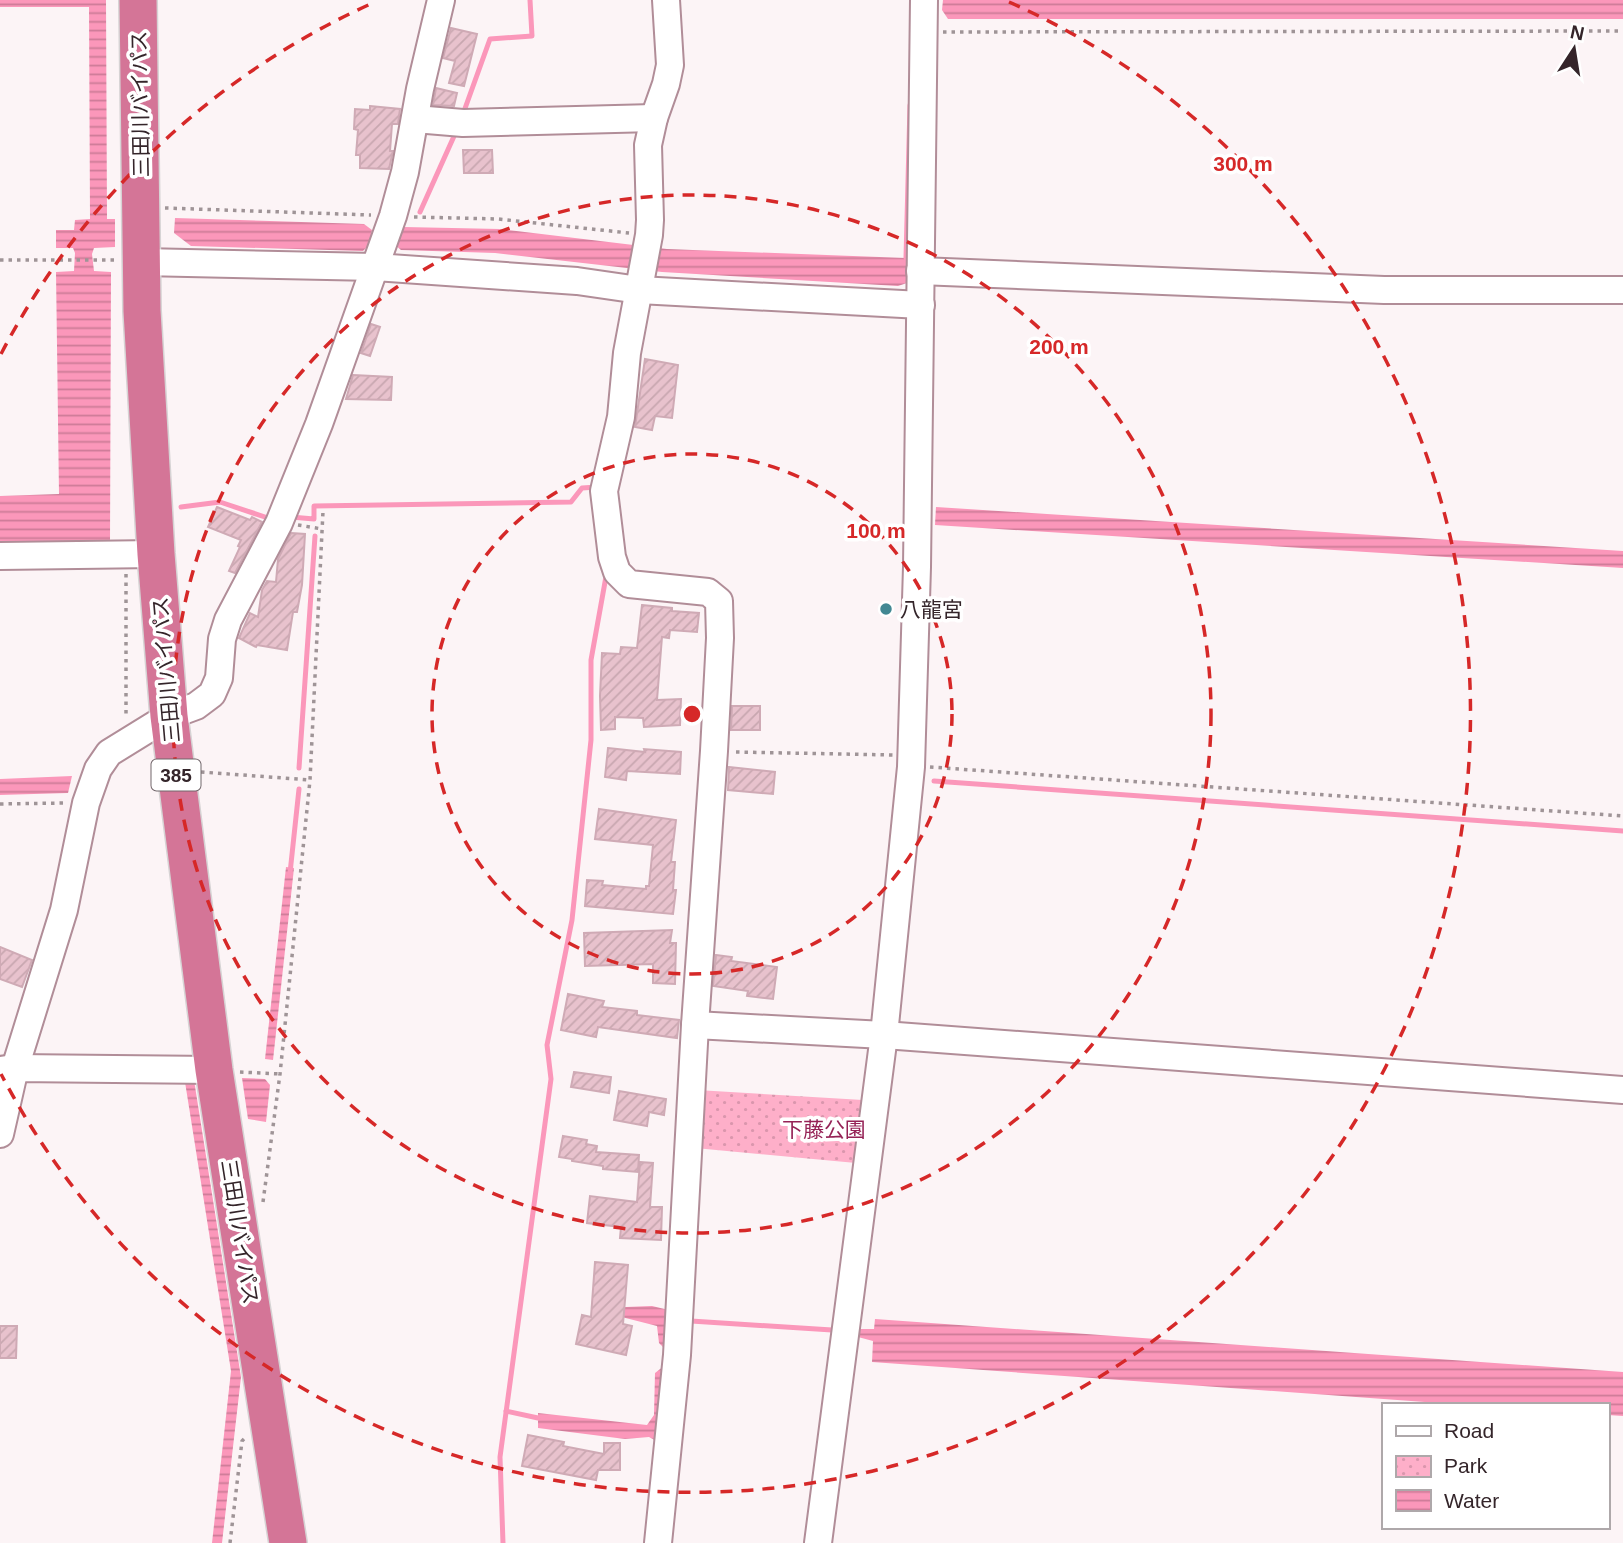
<svg xmlns="http://www.w3.org/2000/svg" width="1623" height="1543" viewBox="0 0 1623 1543" font-family="Helvetica,'Noto Sans JP',sans-serif">
	<style>
		.park { fill: url(#park-dots) }
		.water { fill: url(#water-rules) }
		.lines { fill: none; stroke-linecap: round; stroke-linejoin: round }
		.stream { stroke: #fb97ba; stroke-width: 5 }
		.building { fill: url(#building-hatch); stroke: #cfaab5; stroke-width: 2 }
		.minor-casing { stroke: #b18d98; stroke-width: 30 }
		.highway-casing { stroke: #d6d3d4; stroke-width: 40 }
		.path { stroke: #9f9497; stroke-width: 3.5; stroke-dasharray: 3.5 5; stroke-linecap: butt }
		.minor { stroke: #fff; stroke-width: 26 }
		.highway { stroke: #d47597; stroke-width: 37 }
		.ring { fill: none; stroke: #d62828; stroke-width: 3.5; stroke-dasharray: 12 9 }
		.poi-dot { fill: #428893; stroke: #fff; stroke-width: 2.5 }
		.labels { text-anchor: middle; dominant-baseline: central; stroke-width: 7; stroke-linejoin: round; paint-order: stroke }
		.shield { fill: #fff; stroke: #71666a; stroke-width: 2 }
		.shield-label { font-size: 19px; font-weight: bold; fill: #34252a }
		.street-label { font-size: 21px; fill: #34252a; stroke: #fff }
		.poi-label { font-size: 21px; fill: #34252a; stroke: #fff; text-anchor: start }
		.park-label { font-size: 21px; fill: #952256; stroke: #fff }
		.centre { fill: #d62828; stroke: #fff; stroke-width: 3.5 }
		.ring-label { font-size: 21px; text-anchor: middle; font-weight: bold; fill: #d62828; stroke: #fff; stroke-width: 7; stroke-linejoin: round; paint-order: stroke }
	</style>
	<defs>
		<pattern id="park-dots" width="8" height="8" patternUnits="userSpaceOnUse" patternTransform="scale(1.75)"><rect width="8" height="8" fill="#feafc9"/><path d="M2 2h.1M6 6h.1" fill="none" stroke="#da96ad" stroke-width="1.8" stroke-linecap="round"/></pattern>
		<pattern id="water-rules" width="6" height="5" patternUnits="userSpaceOnUse" patternTransform="scale(1.75)"><rect width="6" height="5" fill="#fb97ba"/><path d="M0 2.5h6" fill="none" stroke="#cc7b97"/></pattern>
		<pattern id="building-hatch" width="6" height="6" patternUnits="userSpaceOnUse" patternTransform="scale(1.75)"><rect width="6" height="6" fill="#e8c2cd"/><path d="M-1 1l2-2M0 6l6-6M5 7l2-2" fill="none" stroke="#c8a7b0"/></pattern>
	</defs>
	<rect width="100%" height="100%" fill="#fcf4f6"/>
	<path class="park" d="M 697,1090 L 863,1100 L 856,1163 L 695,1148 Z"/>
	<g class="water">
		<path d="M 0,0 L 106,0 L 107,219 L 115,219 L 115,247 L 94,248 L 92,254 L 94,271 L 111,272 L 110,544 L 0,545 L 0,496 L 59,494 L 56,272 L 74,271 L 75,253 L 73,248 L 56,248 L 56,230 L 74,230 L 75,220 L 90,219 L 89,7 L 0,7 Z"/>
		<path d="M 943,0 L 1623,0 L 1623,19 L 948,19 L 942,10 Z"/>
		<path d="M 175,218 L 364,224 L 372,230 L 369,245 L 363,251 L 191,246 L 174,233 Z"/>
		<path d="M 404,227 L 500,229 L 667,249 L 906,258 L 907,283 L 898,286 L 662,272 L 495,253 L 401,250 L 394,244 L 397,232 Z"/>
		<path d="M 936,507 L 1623,551 L 1623,568 L 935,525 Z"/>
		<path d="M 72,776 L 68,793 L 0,795 L 0,779 Z"/>
		<path d="M 286,867 L 294,868 L 273,1060 L 265,1059 Z"/>
		<path d="M 242,1078 L 265,1079 L 270,1085 L 266,1122 L 248,1119 Z"/>
		<path d="M 194,1080 L 241,1377 L 222,1543 L 212,1543 L 231,1371 L 185,1082 Z"/>
		<path d="M 652,1306 L 673,1311 L 669,1345 L 664,1348 L 659,1343 L 657,1326 L 598,1311 L 600,1308 Z"/>
		<path d="M 875,1319 L 1623,1372 L 1623,1416 L 1607,1415 L 1607,1405 L 1466,1405 L 872,1362 L 873,1341 L 858,1337 L 858,1329 L 874,1329 Z"/>
		<path d="M 664,1366 L 658,1442 L 649,1437 L 625,1439 L 538,1428 L 538,1413 L 647,1425 L 654,1415 L 655,1373 Z"/>
	</g>
	<g class="lines">
		<g class="stream">
			<path d="M 463,114 L 490,39 L 532,36 L 530,0"/>
			<path d="M 420,212 L 455,134"/>
			<path d="M 906,258 L 910,105"/>
			<path d="M 181,507 L 220,502 L 271,519"/>
			<path d="M 291,517 L 314,519 L 314,506 L 571,502 L 582,488 L 597,487"/>
			<path d="M 299,768 L 315,536"/>
			<path d="M 934,781 L 1623,831"/>
			<path d="M 290,873 L 299,789"/>
			<path d="M 691,1321 L 832,1330"/>
			<path d="M 506,1411 L 538,1418"/>
			<path d="M 503,1543 L 500,1457 L 551,1079 L 547,1045 L 572,920 L 591,740 L 591,660 L 607,571"/>
		</g>
	</g>
	<g class="building">
		<path d="M 451,28 L 477,34 L 464,86 L 449,83 L 455,61 L 443,58 Z"/>
		<path d="M 436,88 L 457,93 L 454,106 L 433,105 Z"/>
		<path d="M 370,106 L 400,109 L 398,124 L 392,124 L 390,151 L 393,151 L 389,169 L 360,168 L 360,155 L 356,155 L 358,130 L 354,129 L 355,109 L 370,110 Z"/>
		<path d="M 463,150 L 492,150 L 493,173 L 464,173 Z"/>
		<path d="M 371,324 L 380,327 L 370,356 L 361,353 Z"/>
		<path d="M 645,359 L 678,365 L 672,418 L 655,416 L 652,430 L 635,427 Z"/>
		<path d="M 353,375 L 392,377 L 391,400 L 346,399 Z"/>
		<path d="M 217,507 L 250,520 L 252,517 L 262,522 L 235,573 L 229,571 L 240,547 L 238,546 L 241,540 L 208,527 Z"/>
		<path d="M 291,533 L 305,534 L 302,585 L 297,612 L 293,612 L 287,650 L 257,645 L 256,647 L 239,638 L 250,613 L 258,617 L 262,590 L 267,581 L 276,582 L 278,559 Z"/>
		<path d="M 642,605 L 672,608 L 672,611 L 699,613 L 697,632 L 670,630 L 669,638 L 662,637 L 657,700 L 681,699 L 680,725 L 644,727 L 643,718 L 615,717 L 615,729 L 601,730 L 600,696 L 602,653 L 620,654 L 621,647 L 637,648 Z"/>
		<path d="M 732,706 L 760,706 L 760,730 L 731,730 Z"/>
		<path d="M 608,748 L 645,752 L 644,749 L 681,752 L 680,774 L 627,771 L 626,780 L 605,777 Z"/>
		<path d="M 729,767 L 775,772 L 773,794 L 728,790 Z"/>
		<path d="M 599,809 L 676,820 L 671,862 L 675,862 L 673,890 L 676,890 L 673,914 L 585,906 L 587,880 L 603,881 L 602,885 L 646,889 L 646,886 L 649,886 L 653,845 L 595,839 Z"/>
		<path d="M 672,930 L 670,943 L 676,943 L 675,984 L 653,983 L 653,964 L 585,966 L 584,933 Z"/>
		<path d="M 0,947 L 32,960 L 22,987 L 0,979 Z"/>
		<path d="M 716,955 L 732,957 L 731,961 L 777,967 L 773,999 L 747,996 L 748,991 L 713,986 Z"/>
		<path d="M 568,994 L 604,1001 L 602,1007 L 637,1011 L 637,1015 L 679,1020 L 677,1038 L 598,1027 L 596,1037 L 561,1030 Z"/>
		<path d="M 574,1072 L 611,1077 L 609,1093 L 571,1087 Z"/>
		<path d="M 619,1091 L 666,1099 L 664,1115 L 649,1112 L 647,1126 L 614,1120 Z"/>
		<path d="M 563,1136 L 587,1140 L 586,1144 L 597,1146 L 596,1152 L 639,1155 L 638,1172 L 603,1169 L 603,1166 L 572,1161 L 572,1159 L 559,1157 Z"/>
		<path d="M 640,1162 L 653,1163 L 650,1207 L 662,1207 L 661,1240 L 620,1238 L 621,1227 L 587,1223 L 590,1196 L 637,1202 Z"/>
		<path d="M 595,1262 L 628,1265 L 623,1324 L 632,1326 L 626,1355 L 576,1344 L 582,1315 L 591,1317 Z"/>
		<path d="M 0,1326 L 17,1326 L 16,1358 L 0,1358 Z"/>
		<path d="M 528,1435 L 564,1442 L 563,1446 L 604,1454 L 604,1443 L 620,1443 L 620,1470 L 598,1470 L 596,1480 L 522,1466 Z"/>
	</g>
	<g class="lines">
		<g class="minor-casing">
			<g id="minor">
				<path d="M 415,119 L 463,123 L 654,118"/>
				<path d="M 142,262 L 375,267 L 577,281 L 639,290 L 921,305"/>
				<path d="M 920,271 L 1384,290 L 1623,290"/>
				<path d="M 0,556 L 156,554"/>
				<path d="M 695,1025 L 884,1035 L 1623,1090"/>
				<path d="M 0,1070 L 15,1068 L 214,1070"/>
				<path d="M 0,1134 L 15,1068 L 64,910 L 86,803 L 98,769 L 109,753 L 169,716 L 196,706 L 212,694 L 219,678 L 222,639 L 228,620 L 279,523 L 319,424 L 393,216 L 405,172 L 420,89 L 441,0"/>
				<path d="M 658,1543 L 677,1355 L 695,1025 L 714,751 L 720,638 L 719,601 L 708,592 L 629,584 L 617,572 L 612,557 L 604,491 L 621,417 L 627,353 L 649,235 L 650,220 L 648,145 L 654,118 L 666,84 L 670,65 L 666,0"/>
				<path d="M 818,1543 L 884,1035 L 911,767 L 917,567 L 924,0"/>
			</g>
		</g>
		<g class="highway-casing">
			<path id="highway" d="M 138,0 L 142,311 L 156,554 L 169,716 L 214,1070 L 288,1543"/>
		</g>
		<g class="path">
			<path d="M 943,32 L 1623,31"/>
			<path d="M 165,208 L 371,215"/>
			<path d="M 414,217 L 498,219 L 629,233"/>
			<path d="M 0,260 L 115,260"/>
			<path d="M 298,525 L 322,529"/>
			<path d="M 126,574 L 126,717"/>
			<path d="M 736,752 L 893,755"/>
			<path d="M 930,767 L 1623,816"/>
			<path d="M 201,772 L 310,780"/>
			<path d="M 0,804 L 67,803"/>
			<path d="M 240,1072 L 280,1074"/>
			<path d="M 263,1202 L 280,1074 L 310,780 L 323,511"/>
			<path d="M 230,1543 L 242,1441 L 245,1438"/>
		</g>
		<use href="#minor" class="minor"/>
		<use href="#highway" class="highway"/>
	</g>
	<g class="ring">
		<circle cx="692" cy="714" r="260"/>
		<circle cx="692" cy="714" r="519"/>
		<path d="M1 354A779 779 0 0 1 375 2M1009 2A779 779 0 1 1 1 1074"/>
	</g>
	<circle class="poi-dot" cx="886" cy="609" r="7"/>
	<g class="labels">
		<rect class="shield" x="151.5" y="759.5" width="49" height="31" rx="5"/>
		<g class="shield-label">
			<text x="176" y="775">385</text>
		</g>
		<g class="street-label">
			<text transform="translate(140 104) rotate(-91)">三田川バイパス</text>
			<text transform="translate(166 670) rotate(-95)">三田川バイパス</text>
			<text transform="translate(240 1232) rotate(81)">三田川バイパス</text>
		</g>
		<g class="poi-label">
			<text x="900" y="609">八龍宮</text>
		</g>
		<g class="park-label">
			<text x="824" y="1129">下藤公園</text>
		</g>
	</g>
	<circle cx="692" cy="714" r="10" class="centre"/>
	<g class="ring-label">
		<text x="1243" y="171">300 m</text>
		<text x="1059" y="354">200 m</text>
		<text x="876" y="538">100 m</text>
	</g>
	<rect x="1382" y="1403" width="228" height="126" fill="#ffffff" stroke="#aea8aa" stroke-width="2"/>
	<rect x="1396" y="1426" width="35" height="10" fill="#ffffff" stroke="#aea8aa" stroke-width="2"/>
	<text x="1444" y="1438" font-size="21" fill="#34252a">Road</text>
	<rect x="1396" y="1456" width="35" height="21" fill="url(#park-dots)" stroke="#aea8aa" stroke-width="2"/>
	<text x="1444" y="1473" font-size="21" fill="#34252a">Park</text>
	<rect x="1396" y="1490" width="35" height="21" fill="url(#water-rules)" stroke="#aea8aa" stroke-width="2"/>
	<text x="1444" y="1508" font-size="21" fill="#34252a">Water</text>
	<g transform="translate(1574 49) rotate(12)" stroke="#ffffff" stroke-width="5" paint-order="stroke">
	<path d="M0-5L12 26L0 18L-12 26Z" fill="#34252a"/>
	<text y="-10" font-size="19" font-weight="bold" text-anchor="middle" fill="#34252a">N</text>
	</g>
</svg>
